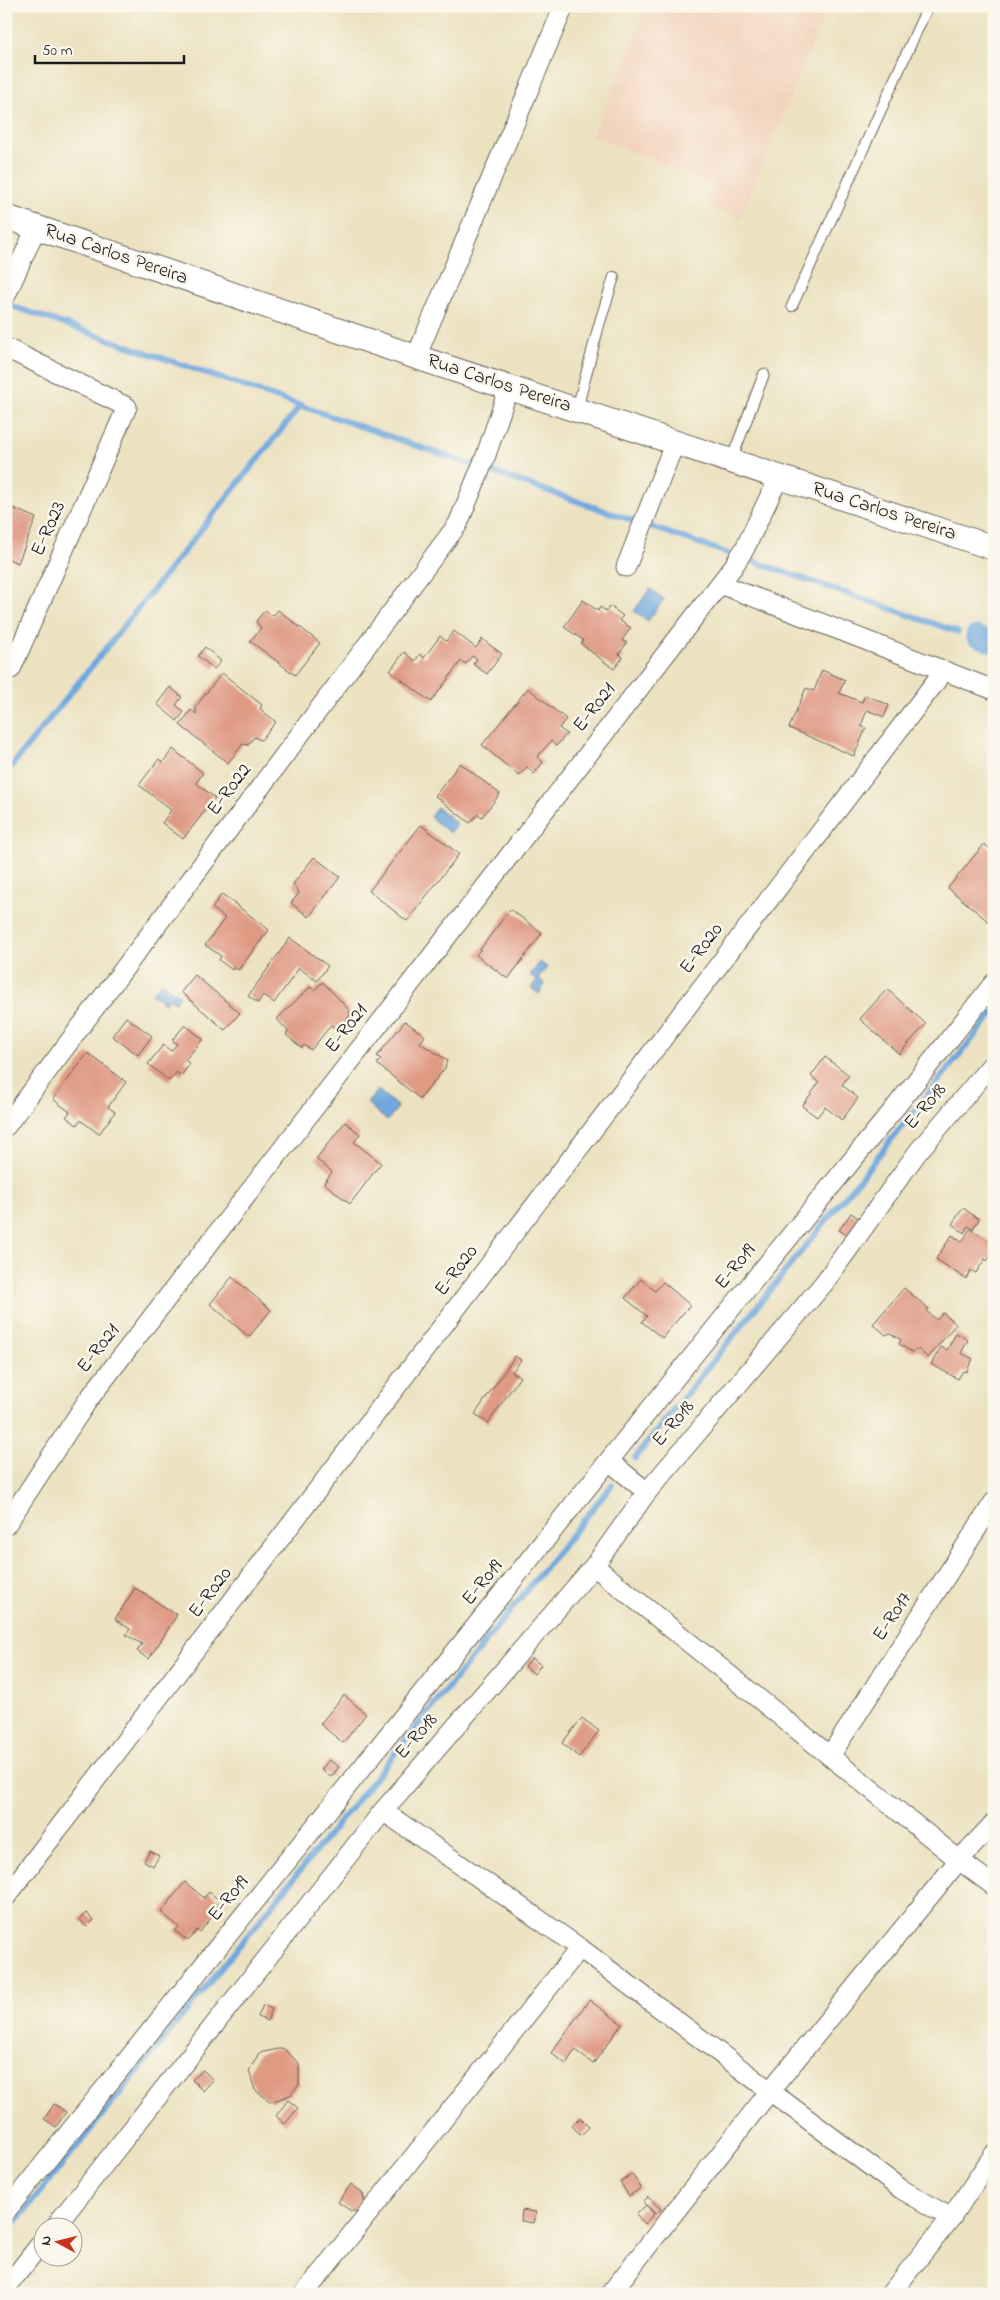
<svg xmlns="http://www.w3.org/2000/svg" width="1000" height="2300" viewBox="0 0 1000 2300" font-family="'Indie Flower',sans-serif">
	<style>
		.built { fill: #f2d4be }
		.water { fill: #6fa8de; stroke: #46627d }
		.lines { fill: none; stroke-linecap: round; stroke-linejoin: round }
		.stream { stroke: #6fa8de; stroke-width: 6 }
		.canal { stroke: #6fa8de; stroke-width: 21 }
		.building { fill: #df9a84 }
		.service-casing { stroke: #656156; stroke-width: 12 }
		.minor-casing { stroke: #656156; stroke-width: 21 }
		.tertiary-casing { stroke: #656156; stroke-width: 26 }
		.service { stroke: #fff; stroke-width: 10 }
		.minor { stroke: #fff; stroke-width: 19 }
		.tertiary { stroke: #fff; stroke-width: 24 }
		.labels { text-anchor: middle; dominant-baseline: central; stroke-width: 5; stroke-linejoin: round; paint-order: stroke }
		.street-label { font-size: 20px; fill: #1c1c1c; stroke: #fbf7ec }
	</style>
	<rect width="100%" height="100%" fill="#fbf7ec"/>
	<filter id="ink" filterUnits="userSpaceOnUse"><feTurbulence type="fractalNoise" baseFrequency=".02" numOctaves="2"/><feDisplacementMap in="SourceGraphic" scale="10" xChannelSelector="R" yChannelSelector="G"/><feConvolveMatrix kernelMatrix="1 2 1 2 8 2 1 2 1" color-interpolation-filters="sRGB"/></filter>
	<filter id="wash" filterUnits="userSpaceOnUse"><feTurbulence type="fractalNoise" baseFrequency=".0096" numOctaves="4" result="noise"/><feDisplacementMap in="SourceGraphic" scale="20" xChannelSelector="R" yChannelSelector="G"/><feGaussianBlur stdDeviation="1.12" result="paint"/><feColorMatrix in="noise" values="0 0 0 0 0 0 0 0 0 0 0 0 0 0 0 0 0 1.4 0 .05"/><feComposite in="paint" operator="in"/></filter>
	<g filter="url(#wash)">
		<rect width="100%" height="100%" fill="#ece2c1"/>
		<path class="built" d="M 649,6 L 828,6 L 740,219 L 710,207 L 715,185 L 592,136 Z"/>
		<g class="water">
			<path d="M 650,589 L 664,599 L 648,621 L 634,611 Z"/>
			<path d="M 437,807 L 457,824 L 450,833 L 430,817 Z"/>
			<path d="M 540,962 L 547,967 L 538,979 L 545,984 L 539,994 L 531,988 L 537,980 L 530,975 Z"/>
			<path d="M 161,982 L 180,996 L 175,1002 L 169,998 L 165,1003 L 152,994 Z"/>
			<path d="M 378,1090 L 398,1107 L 387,1121 L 367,1103 Z"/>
		</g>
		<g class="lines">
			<g class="stream">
				<path d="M 6,304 L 727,553"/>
				<path d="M 741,557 L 958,632"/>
				<path d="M 6,773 L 301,405"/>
				<path d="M 635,1458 L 994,1012"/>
				<path d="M 6,2234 L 612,1485"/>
			</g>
			<path class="canal" d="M 976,636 L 994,643"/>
		</g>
		<g id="blocks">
			<g class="building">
				<path d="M 6,505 L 36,518 L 18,563 L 6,558 Z"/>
				<path d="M 583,600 L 598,611 L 600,607 L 606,611 L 610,606 L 623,616 L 619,620 L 631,628 L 622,640 L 627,643 L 619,654 L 623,657 L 614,669 L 581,644 L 583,640 L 564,627 Z"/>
				<path d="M 265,610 L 273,616 L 278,610 L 320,643 L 295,675 L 250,641 L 261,628 L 256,621 Z"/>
				<path d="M 454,631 L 476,648 L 482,639 L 502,654 L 487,674 L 473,664 L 477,659 L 472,656 L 466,664 L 461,661 L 431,702 L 390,671 L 404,652 L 415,661 L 420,654 L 424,658 L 440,636 L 446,641 Z"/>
				<path d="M 205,647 L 221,661 L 214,669 L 198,656 Z"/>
				<path d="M 822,670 L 845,680 L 839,693 L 862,702 L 865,695 L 889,705 L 884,717 L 867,710 L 861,726 L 866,728 L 854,756 L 789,728 L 806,688 L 814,691 Z"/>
				<path d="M 222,673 L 262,705 L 260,709 L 276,722 L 261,740 L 254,737 L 248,745 L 243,744 L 228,763 L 180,725 L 191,710 L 196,714 L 196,706 Z"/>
				<path d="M 170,687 L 182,697 L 176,705 L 184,712 L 177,721 L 157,704 Z"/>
				<path d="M 528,688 L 566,719 L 559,728 L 567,734 L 556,746 L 551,741 L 537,757 L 543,762 L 534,774 L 527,767 L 519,776 L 482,745 Z"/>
				<path d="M 173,749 L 203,773 L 196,783 L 215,798 L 183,839 L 162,823 L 171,810 L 139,785 L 159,759 L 163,762 Z"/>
				<path d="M 460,763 L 500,794 L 482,817 L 478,814 L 470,823 L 435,796 Z"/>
				<path d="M 421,825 L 459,854 L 407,921 L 369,891 Z"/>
				<path d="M 984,844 L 994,852 L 994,926 L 948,888 Z"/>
				<path d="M 314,857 L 340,877 L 309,917 L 291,903 L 299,893 L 293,884 Z"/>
				<path d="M 222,894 L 269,930 L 238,970 L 234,967 L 232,970 L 219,960 L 221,956 L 205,945 L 225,918 L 212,908 Z"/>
				<path d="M 510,909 L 542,933 L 508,979 L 476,955 Z"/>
				<path d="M 290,938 L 328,966 L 317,981 L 299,968 L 274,1003 L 263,995 L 258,1003 L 248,996 Z"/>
				<path d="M 195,975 L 240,1013 L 225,1030 L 181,992 Z"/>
				<path d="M 323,982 L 349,1010 L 350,1015 L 339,1032 L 331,1025 L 311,1050 L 304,1045 L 302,1048 L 286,1035 L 288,1031 L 277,1019 L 310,987 L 314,990 Z"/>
				<path d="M 887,989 L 926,1024 L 899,1054 L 860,1019 Z"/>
				<path d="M 126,1017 L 152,1036 L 138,1055 L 112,1036 Z"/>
				<path d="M 405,1021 L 425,1036 L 420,1043 L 447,1060 L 445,1068 L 420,1099 L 377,1064 L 381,1059 L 377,1056 Z"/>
				<path d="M 185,1025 L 203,1039 L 185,1060 L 190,1064 L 181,1076 L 177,1072 L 169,1081 L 148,1064 L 163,1045 L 171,1051 L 177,1044 L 172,1040 Z"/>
				<path d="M 88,1053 L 126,1082 L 108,1107 L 115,1112 L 99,1134 L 80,1120 L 77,1125 L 66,1117 L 70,1112 L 53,1099 Z"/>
				<path d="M 825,1057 L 849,1075 L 842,1085 L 858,1098 L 842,1120 L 825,1107 L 817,1117 L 802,1106 L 819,1083 L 811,1076 Z"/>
				<path d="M 345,1122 L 360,1134 L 354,1142 L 381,1163 L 350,1204 L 324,1183 L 332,1172 L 316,1159 Z"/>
				<path d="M 963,1208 L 979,1219 L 973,1229 L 968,1226 L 964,1233 L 952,1224 Z"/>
				<path d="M 851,1213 L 861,1220 L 850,1237 L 839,1230 Z"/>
				<path d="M 970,1229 L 994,1244 L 994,1251 L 987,1261 L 985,1259 L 976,1273 L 971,1270 L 966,1279 L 936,1259 L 952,1235 L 962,1242 Z"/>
				<path d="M 232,1277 L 271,1310 L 249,1337 L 210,1304 Z"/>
				<path d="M 641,1279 L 655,1291 L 663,1282 L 690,1305 L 662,1338 L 642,1322 L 647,1316 L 625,1298 Z"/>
				<path d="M 904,1288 L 929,1309 L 926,1311 L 937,1320 L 943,1313 L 956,1324 L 928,1358 L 918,1349 L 912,1352 L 899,1344 L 901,1340 L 890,1333 L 886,1335 L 873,1324 Z"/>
				<path d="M 956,1333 L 968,1340 L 961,1353 L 973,1359 L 966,1372 L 963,1371 L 958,1379 L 931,1364 L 941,1347 L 947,1350 Z"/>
				<path d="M 515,1356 L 521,1360 L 512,1372 L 520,1377 L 488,1423 L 475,1414 Z"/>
				<path d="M 135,1588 L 177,1615 L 149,1659 L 137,1651 L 142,1644 L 126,1635 L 130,1629 L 115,1619 Z"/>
				<path d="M 532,1658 L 541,1665 L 534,1674 L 525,1666 Z"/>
				<path d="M 344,1695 L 366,1714 L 343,1743 L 320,1724 Z"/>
				<path d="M 582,1718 L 599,1731 L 579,1757 L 562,1743 Z"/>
				<path d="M 329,1760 L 339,1767 L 331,1777 L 321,1770 Z"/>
				<path d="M 150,1851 L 159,1856 L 153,1866 L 144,1861 Z"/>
				<path d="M 185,1882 L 204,1898 L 209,1892 L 220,1901 L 211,1912 L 214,1914 L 200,1932 L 197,1930 L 188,1941 L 175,1931 L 179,1927 L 161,1912 Z"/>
				<path d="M 86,1913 L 94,1920 L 87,1927 L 79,1919 Z"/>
				<path d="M 589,2000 L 622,2024 L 593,2064 L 575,2050 L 566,2064 L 551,2053 Z"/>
				<path d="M 263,2005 L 272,2009 L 267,2021 L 258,2017 Z"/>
				<path d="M 283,2048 L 299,2063 L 299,2085 L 290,2095 L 271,2102 L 255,2090 L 249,2071 L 259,2053 Z"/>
				<path d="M 203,2070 L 213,2080 L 203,2091 L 192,2080 Z"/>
				<path d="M 288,2100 L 298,2108 L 285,2124 L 276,2116 Z"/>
				<path d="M 54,2104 L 66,2112 L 56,2127 L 44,2119 Z"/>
				<path d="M 580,2118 L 589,2127 L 581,2135 L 572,2126 Z"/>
				<path d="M 632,2174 L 641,2188 L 629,2196 L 620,2182 Z"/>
				<path d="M 351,2184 L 362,2192 L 365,2203 L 358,2211 L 351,2211 L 338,2202 Z"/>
				<path d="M 648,2197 L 661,2209 L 656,2214 L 643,2202 Z"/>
				<path d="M 646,2205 L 654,2214 L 644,2224 L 636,2215 Z"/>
				<path d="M 522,2210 L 536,2212 L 534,2223 L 521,2221 Z"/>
			</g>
		</g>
	</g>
	<g filter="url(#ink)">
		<use href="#blocks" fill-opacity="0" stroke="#656156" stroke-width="1"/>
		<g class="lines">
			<g class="service-casing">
				<g id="service">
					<path d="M 792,306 L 928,6"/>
					<path d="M 577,409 L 599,325 L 614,277"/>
					<path d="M 731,461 L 764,374"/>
				</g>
			</g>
			<g class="minor-casing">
				<g id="minor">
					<path d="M 6,295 L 36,228"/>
					<path d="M 6,348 L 127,407 L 11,669"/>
					<path d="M 416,357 L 564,6"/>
					<path d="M 626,567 L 675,442"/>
					<path d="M 720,584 L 994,690"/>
					<path d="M 6,1126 L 458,524 L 485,458 L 509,387"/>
					<path d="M 609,1461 L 647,1492"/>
					<path d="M 6,1525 L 88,1400 L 733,567 L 745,548 L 779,477"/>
					<path d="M 594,1566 L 959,1860 L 994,1886"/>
					<path d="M 830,1756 L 994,1502"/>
					<path d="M 383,1811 L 580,1948 L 770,2091 L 610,2294"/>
					<path d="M 6,1897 L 943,672"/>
					<path d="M 6,2211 L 737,1301 L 890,1114 L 994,983"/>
					<path d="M 951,2218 L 901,2189 L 770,2091 L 959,1860 L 994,1823"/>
					<path d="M 54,2228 L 383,1811 L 594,1566 L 647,1492 L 824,1283 L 917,1153 L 994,1062"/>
					<path d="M 6,2288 L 42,2242"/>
					<path d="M 304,2294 L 580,1948"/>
					<path d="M 890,2294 L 951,2218 L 994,2154"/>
				</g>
			</g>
			<g class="tertiary-casing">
				<path id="tertiary" d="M 6,217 L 416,357 L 994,548"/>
			</g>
			<use href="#service" class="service"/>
			<use href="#minor" class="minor"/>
			<use href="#tertiary" class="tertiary"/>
		</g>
	</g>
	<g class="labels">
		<g class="street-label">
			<text transform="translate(116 255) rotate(19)">Rua Carlos Pereira</text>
			<text transform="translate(499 384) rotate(18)">Rua Carlos Pereira</text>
			<text transform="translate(884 512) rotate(18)">Rua Carlos Pereira</text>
			<text transform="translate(49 529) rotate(-66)">E-R023</text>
			<text transform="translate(595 708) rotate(-52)">E-R021</text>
			<text transform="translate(230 790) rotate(-53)">E-R022</text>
			<text transform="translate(702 949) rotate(-53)">E-R020</text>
			<text transform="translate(347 1029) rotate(-52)">E-R021</text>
			<text transform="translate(926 1107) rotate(-50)">E-R018</text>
			<text transform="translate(736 1267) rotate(-51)">E-R019</text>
			<text transform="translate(457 1271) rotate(-53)">E-R020</text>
			<text transform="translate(99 1349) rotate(-52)">E-R021</text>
			<text transform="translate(674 1424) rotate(-50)">E-R018</text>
			<text transform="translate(483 1583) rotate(-51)">E-R019</text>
			<text transform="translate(211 1593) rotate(-53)">E-R020</text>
			<text transform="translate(893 1617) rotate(-57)">E-R017</text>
			<text transform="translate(417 1737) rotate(-49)">E-R018</text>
			<text transform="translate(229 1899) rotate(-51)">E-R019</text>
		</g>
	</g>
	<rect width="1000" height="2300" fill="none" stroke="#fbf7ec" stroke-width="25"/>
	<g transform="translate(58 2242) rotate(277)"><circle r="24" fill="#fbf7ec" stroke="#a29f99"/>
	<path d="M0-4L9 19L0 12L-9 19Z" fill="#c8321e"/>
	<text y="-8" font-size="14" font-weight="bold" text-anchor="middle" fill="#1c1c1c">N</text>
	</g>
	<path d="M35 55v8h149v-8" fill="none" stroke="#1c1c1c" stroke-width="2.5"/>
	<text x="42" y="55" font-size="15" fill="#1c1c1c" stroke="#fbf7ec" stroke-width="4" paint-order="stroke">50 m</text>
</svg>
